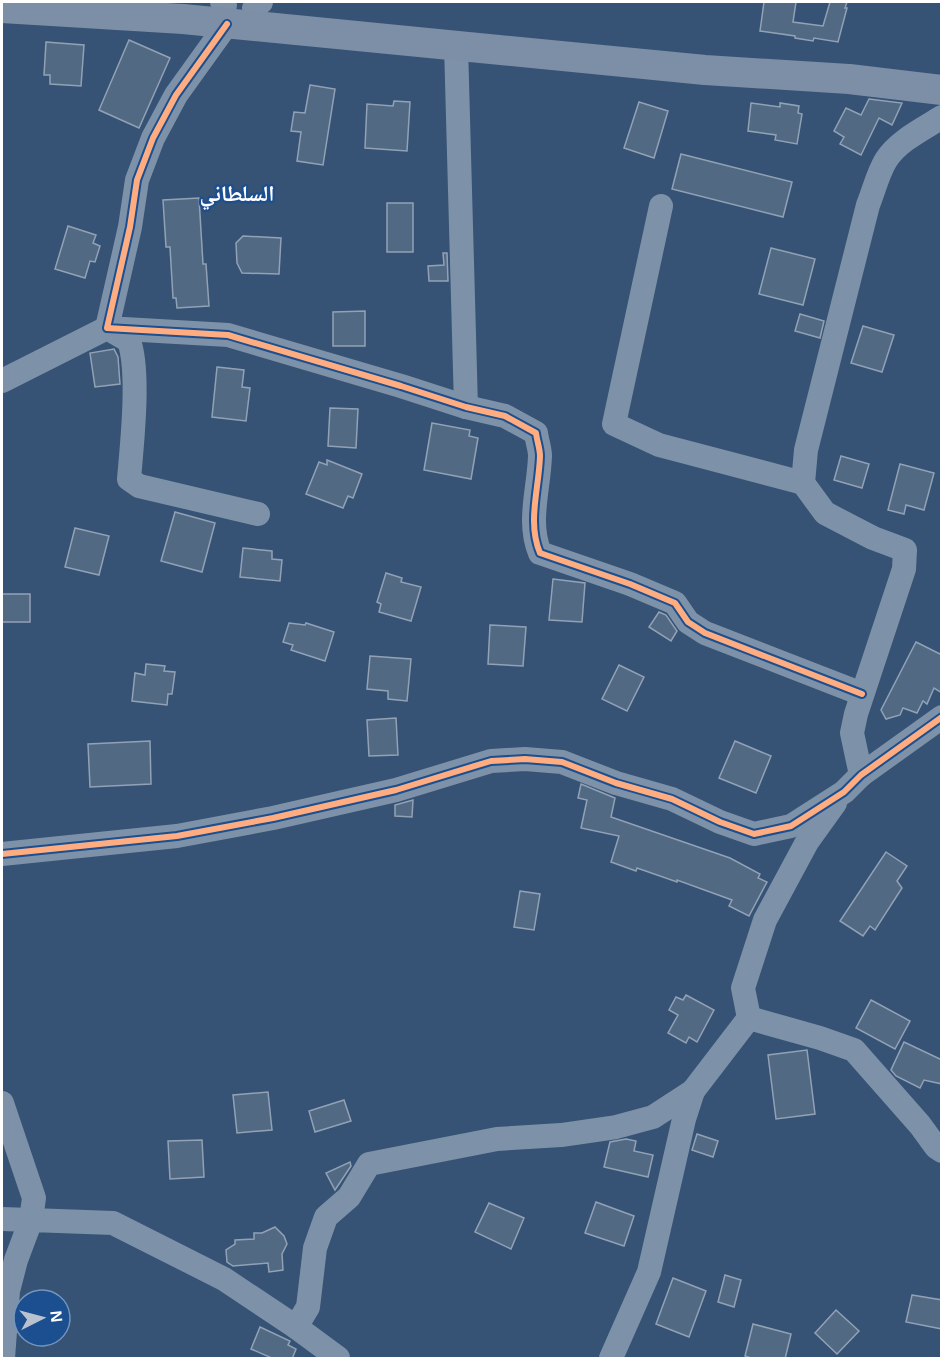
<svg xmlns="http://www.w3.org/2000/svg" width="943" height="1360" viewBox="0 0 943 1360" font-family="Helvetica,'Noto Naskh Arabic',sans-serif">
	<style>
		.building { fill: #526984; stroke: #92a2b6; stroke-width: 1.5 }
		.lines { fill: none; stroke-linecap: round; stroke-linejoin: round }
		.minor { stroke: #7d92a8; stroke-width: 24 }
		.major { stroke: #7d8ea7; stroke-width: 30 }
		.cycleway-casing { stroke: #1b4f8f; stroke-width: 10 }
		.cycleway { stroke: #ffac80; stroke-width: 6 }
		.labels { text-anchor: middle; dominant-baseline: central; stroke-width: 4.5; stroke-linejoin: round; paint-order: stroke }
		.district-label { font-size: 22px; font-weight: bold; fill: #fff; stroke: #1b4f8f }
	</style>
	<rect width="100%" height="100%" fill="#365274"/>
	<g class="building">
		<path d="M 764,2 L 796,2 L 793,22 L 823,26 L 830,2 L 847,2 L 845,8 L 847,8 L 838,42 L 814,38 L 813,41 L 795,38 L 795,36 L 760,31 Z"/>
		<path d="M 129,40 L 170,58 L 139,128 L 99,110 Z"/>
		<path d="M 46,42 L 84,45 L 81,86 L 50,84 L 50,75 L 44,75 Z"/>
		<path d="M 310,85 L 335,89 L 323,165 L 297,161 L 301,132 L 291,131 L 294,112 L 305,113 Z"/>
		<path d="M 869,99 L 902,103 L 892,125 L 879,118 L 861,155 L 840,144 L 844,137 L 834,131 L 846,108 L 861,115 Z"/>
		<path d="M 394,101 L 410,102 L 407,151 L 365,148 L 367,104 L 393,106 Z"/>
		<path d="M 639,102 L 668,111 L 654,158 L 624,148 Z"/>
		<path d="M 751,103 L 780,107 L 780,103 L 799,106 L 798,113 L 802,114 L 797,144 L 775,140 L 776,135 L 748,131 Z"/>
		<path d="M 681,154 L 792,182 L 783,217 L 672,189 Z"/>
		<path d="M 199,198 L 203,264 L 206,264 L 209,306 L 177,308 L 176,298 L 173,298 L 170,247 L 166,247 L 163,200 Z"/>
		<rect x="387" y="203" width="26" height="49"/>
		<path d="M 68,226 L 96,235 L 93,243 L 100,246 L 95,262 L 90,261 L 85,278 L 55,269 Z"/>
		<path d="M 243,236 L 281,238 L 279,274 L 242,273 L 237,263 L 236,243 Z"/>
		<path d="M 771,248 L 815,259 L 803,305 L 759,294 Z"/>
		<path d="M 443,253 L 447,253 L 448,281 L 429,281 L 428,266 L 444,265 Z"/>
		<path d="M 365,311 L 365,346 L 333,346 L 333,312 Z"/>
		<path d="M 800,314 L 824,321 L 820,338 L 795,331 Z"/>
		<path d="M 863,326 L 894,335 L 882,372 L 851,363 Z"/>
		<path d="M 114,349 L 118,357 L 120,384 L 95,387 L 90,353 Z"/>
		<path d="M 217,367 L 244,370 L 242,387 L 250,388 L 246,421 L 212,417 Z"/>
		<path d="M 330,408 L 358,409 L 356,448 L 328,446 Z"/>
		<path d="M 432,423 L 470,430 L 469,436 L 478,438 L 471,479 L 424,470 Z"/>
		<path d="M 841,456 L 869,464 L 862,488 L 834,480 Z"/>
		<path d="M 327,460 L 362,474 L 353,498 L 348,496 L 343,508 L 306,494 L 319,462 L 327,465 Z"/>
		<path d="M 900,464 L 934,473 L 924,510 L 906,505 L 904,514 L 888,510 Z"/>
		<path d="M 175,512 L 215,523 L 202,572 L 161,561 Z"/>
		<path d="M 75,528 L 109,536 L 99,575 L 65,567 Z"/>
		<path d="M 243,548 L 272,551 L 272,559 L 282,560 L 280,581 L 240,577 Z"/>
		<path d="M 386,573 L 402,578 L 401,582 L 421,587 L 411,621 L 379,612 L 381,604 L 377,602 Z"/>
		<path d="M 553,579 L 585,583 L 582,622 L 549,620 Z"/>
		<rect x="2" y="594" width="28" height="28"/>
		<path d="M 659,612 L 666,615 L 677,631 L 671,641 L 649,627 Z"/>
		<path d="M 289,623 L 305,625 L 306,623 L 334,632 L 325,661 L 291,650 L 293,645 L 283,642 Z"/>
		<path d="M 490,625 L 526,627 L 523,666 L 488,664 Z"/>
		<path d="M 916,642 L 942,655 L 942,693 L 934,688 L 927,704 L 923,701 L 917,713 L 903,708 L 900,715 L 886,719 L 881,710 Z"/>
		<path d="M 370,656 L 411,659 L 407,701 L 388,699 L 388,691 L 367,689 Z"/>
		<path d="M 146,664 L 165,666 L 164,671 L 175,672 L 172,694 L 168,694 L 167,705 L 132,701 L 135,673 L 145,675 Z"/>
		<path d="M 619,665 L 644,677 L 627,711 L 602,699 Z"/>
		<path d="M 396,718 L 398,755 L 369,756 L 367,720 Z"/>
		<path d="M 150,741 L 151,784 L 90,787 L 88,744 Z"/>
		<path d="M 735,741 L 771,756 L 756,793 L 719,778 Z"/>
		<path d="M 581,784 L 615,798 L 611,817 L 730,858 L 760,874 L 758,878 L 767,882 L 749,916 L 729,906 L 732,900 L 677,880 L 677,882 L 637,868 L 636,871 L 611,862 L 619,836 L 581,828 L 587,800 L 578,798 Z"/>
		<path d="M 413,800 L 412,817 L 395,816 L 395,805 Z"/>
		<path d="M 886,852 L 907,866 L 897,881 L 902,888 L 875,930 L 870,926 L 863,936 L 840,921 Z"/>
		<path d="M 520,891 L 540,894 L 534,930 L 514,927 Z"/>
		<path d="M 686,995 L 714,1010 L 697,1042 L 689,1037 L 686,1043 L 668,1033 L 678,1015 L 669,1010 L 676,997 L 683,1000 Z"/>
		<path d="M 871,1000 L 910,1021 L 895,1049 L 856,1028 Z"/>
		<path d="M 904,1042 L 942,1060 L 942,1084 L 924,1080 L 920,1088 L 896,1076 L 891,1070 Z"/>
		<path d="M 807,1050 L 815,1114 L 776,1119 L 768,1055 Z"/>
		<path d="M 268,1092 L 272,1130 L 237,1133 L 233,1095 Z"/>
		<path d="M 344,1100 L 351,1121 L 315,1132 L 309,1111 Z"/>
		<path d="M 697,1134 L 718,1141 L 713,1157 L 692,1150 Z"/>
		<path d="M 626,1139 L 636,1141 L 634,1151 L 653,1155 L 648,1177 L 604,1167 L 610,1142 Z"/>
		<path d="M 202,1140 L 204,1177 L 170,1179 L 168,1141 Z"/>
		<path d="M 350,1162 L 351,1166 L 335,1190 L 326,1173 Z"/>
		<path d="M 596,1202 L 634,1216 L 624,1246 L 585,1233 Z"/>
		<path d="M 489,1203 L 524,1218 L 511,1249 L 475,1232 Z"/>
		<path d="M 275,1227 L 284,1236 L 287,1244 L 282,1254 L 283,1270 L 269,1272 L 268,1263 L 233,1266 L 227,1262 L 226,1250 L 235,1244 L 235,1240 L 254,1239 L 254,1233 L 262,1233 Z"/>
		<path d="M 725,1275 L 741,1280 L 734,1307 L 718,1302 Z"/>
		<path d="M 673,1278 L 706,1291 L 689,1337 L 656,1324 Z"/>
		<path d="M 912,1295 L 942,1300 L 942,1329 L 906,1322 Z"/>
		<path d="M 836,1310 L 859,1331 L 837,1354 L 815,1333 Z"/>
		<path d="M 753,1324 L 791,1334 L 785,1359 L 754,1359 L 745,1356 Z"/>
		<path d="M 260,1327 L 290,1341 L 288,1345 L 296,1349 L 292,1359 L 274,1359 L 251,1349 Z"/>
	</g>
	<g class="lines">
		<g class="minor">
			<path d="M 222,2 L 225,5"/>
			<path d="M 254,8 L 261,2"/>
			<path d="M 227,24 L 176,95 L 153,138 L 137,180 L 130,227 L 107,328 L 228,335 L 401,386 L 466,407 L 505,416 L 536,433 C 537,441 540,449 540,456 C 539,489 527,522 540,553 L 630,584 L 675,603 L 688,622 L 705,633 L 862,694"/>
			<path d="M 456,45 L 466,407"/>
			<path d="M 661,206 L 614,424 L 659,445 L 803,483"/>
			<path d="M 2,381 L 107,328 L 129,341 C 140,372 132,444 129,479 L 139,486 L 258,514"/>
			<path d="M 861,775 L 852,733 L 856,714 L 904,569 L 905,550 L 873,538 L 825,513 L 803,483 L 806,450 L 868,205 C 874,190 878,173 886,160 C 898,141 923,129 942,117"/>
			<path d="M 2,854 L 177,836 L 273,818 L 396,790 L 491,761 L 525,759 L 562,762 L 616,783 L 672,799 L 720,822 L 754,834 L 791,826 L 844,792 L 861,775 L 942,717"/>
			<path d="M 749,1018 L 743,988 L 765,920 L 807,842 L 835,803"/>
			<path d="M 2,1103 L 34,1198 L 31,1220 L 2,1219"/>
			<path d="M 3,1358 L 8,1291 L 16,1260 L 31,1220 L 113,1223 L 224,1279 L 296,1327"/>
			<path d="M 338,1358 L 296,1327 L 308,1307 L 315,1248 L 326,1217 L 349,1197 L 369,1164 L 497,1139 L 561,1135 L 616,1127 L 653,1117 L 693,1091"/>
			<path d="M 611,1358 L 649,1272 L 684,1119 L 693,1091 L 749,1018 L 820,1038 L 854,1050 L 920,1125 L 936,1147 L 942,1151"/>
		</g>
		<path class="major" d="M 2,8 L 183,19 L 705,70 L 849,79 L 942,90"/>
		<g class="cycleway-casing">
			<g id="cycleway">
				<path d="M 227,24 L 176,95 L 153,138 L 137,180 L 130,227 L 107,328 L 228,335 L 401,386 L 466,407 L 505,416 L 536,433 C 537,441 540,449 540,456 C 539,489 527,522 540,553 L 630,584 L 675,603 L 688,622 L 705,633 L 862,694"/>
				<path d="M 2,854 L 177,836 L 273,818 L 396,790 L 491,761 L 525,759 L 562,762 L 616,783 L 672,799 L 720,822 L 754,834 L 791,826 L 844,792 L 861,775 L 942,717"/>
			</g>
		</g>
		<use href="#cycleway" class="cycleway"/>
	</g>
	<g class="labels">
		<g class="district-label">
			<text x="237" y="193">السلطاني</text>
		</g>
	</g>
	<rect width="943" height="1360" fill="none" stroke="#ffffff" stroke-width="6"/>
	<g transform="translate(42 1318) rotate(84)"><circle r="28" fill="#1b4f8f" stroke="#7695bc" stroke-width="1.5"/>
	<path d="M0-4.5L10 22L0 15L-10 22Z" fill="#b9c2ce"/>
	<text y="-9" font-size="16" font-weight="bold" text-anchor="middle" fill="#ffffff">N</text>
	</g>
</svg>
